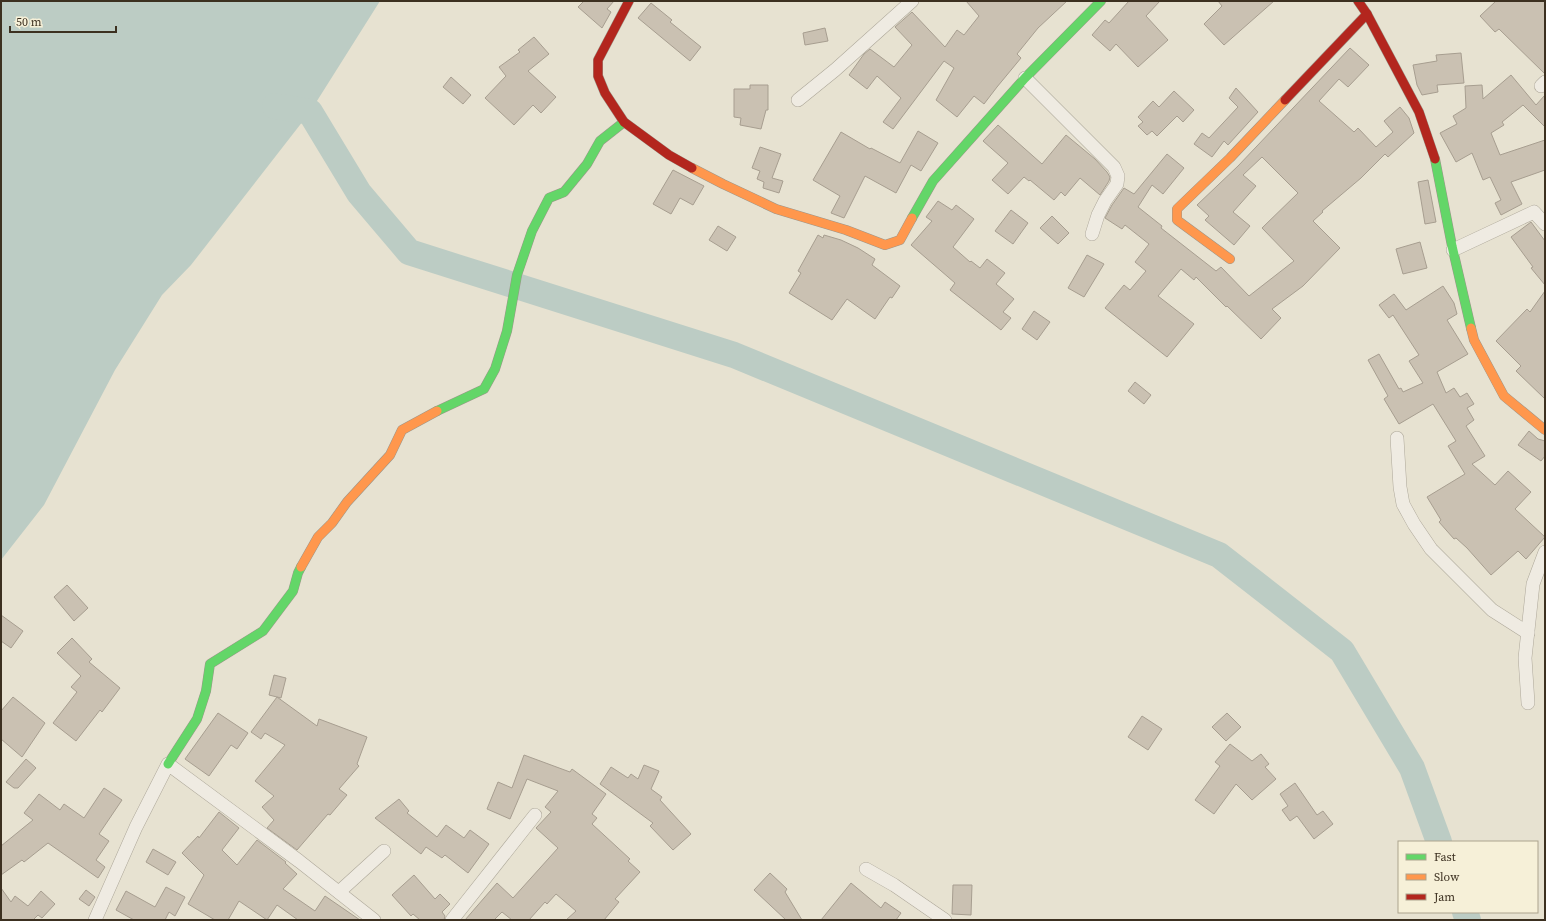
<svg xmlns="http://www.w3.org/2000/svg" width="1546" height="921" viewBox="0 0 1546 921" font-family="'Source Serif 4',serif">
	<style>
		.water { fill: #bcccc4 }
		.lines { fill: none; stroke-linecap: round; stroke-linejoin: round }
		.river { stroke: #bcccc4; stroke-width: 26 }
		.building { fill: #cac1b2; stroke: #a79e90 }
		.street-casing { stroke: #ada799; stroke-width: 14 }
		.fast-casing { stroke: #9c968a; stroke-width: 10 }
		.slow-casing { stroke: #9c968a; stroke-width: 10 }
		.jam-casing { stroke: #9c968a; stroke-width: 10 }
		.street { stroke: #efebe2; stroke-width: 13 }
		.fast { stroke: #63d668; stroke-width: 9 }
		.slow { stroke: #ff974d; stroke-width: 9 }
		.jam { stroke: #b3261e; stroke-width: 9 }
	</style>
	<rect width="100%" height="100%" fill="#e7e2d1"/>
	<path class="water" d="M 1,1 L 380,1 L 310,112 L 191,265 L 162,295 L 115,370 L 44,505 L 1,560 Z"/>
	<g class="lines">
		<g class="river">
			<path d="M 275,106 L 310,112 L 359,193 L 409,252 L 734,355 L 1219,555 L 1342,651 L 1412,768 L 1439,842"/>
			<path d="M 1465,912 L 1468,920"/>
		</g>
	</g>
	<g class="building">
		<path d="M 584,1 L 614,1 L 607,9 L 611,12 L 602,28 L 578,7 Z"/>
		<path d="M 966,1 L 1067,1 L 1038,28 L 1017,54 L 1021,58 L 997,87 L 984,104 L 974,96 L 957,117 L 936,100 L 954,68 L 944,61 L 893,129 L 883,122 L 901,98 L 877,76 L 867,89 L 849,75 L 864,54 L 870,49 L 894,67 L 912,45 L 895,27 L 912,12 L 945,47 L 957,30 L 964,35 L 979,16 Z"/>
		<path d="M 1129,1 L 1160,1 L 1146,16 L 1168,40 L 1138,67 L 1116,44 L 1110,51 L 1092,35 L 1105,20 L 1109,23 Z"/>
		<path d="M 1218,1 L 1274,1 L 1224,45 L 1204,24 L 1222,6 Z"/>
		<path d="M 1496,1 L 1545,1 L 1545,74 L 1499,29 L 1495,32 L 1480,16 Z"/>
		<path d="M 651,3 L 672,20 L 670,22 L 701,47 L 690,61 L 638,18 Z"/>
		<path d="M 825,28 L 828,41 L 805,45 L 803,33 Z"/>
		<path d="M 534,37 L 549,54 L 528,71 L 556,97 L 541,113 L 533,105 L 514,125 L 485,98 L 506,76 L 499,67 L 520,52 L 518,50 Z"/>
		<path d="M 1350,48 L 1369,65 L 1348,87 L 1339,79 L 1319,101 L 1354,132 L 1358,128 L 1376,147 L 1393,132 L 1384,121 L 1400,107 L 1409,118 L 1414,133 L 1388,157 L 1385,154 L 1361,178 L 1322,211 L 1323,212 L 1313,221 L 1340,248 L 1303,286 L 1272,309 L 1281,318 L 1261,339 L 1227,306 L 1226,307 L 1196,277 L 1194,280 L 1181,269 L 1158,296 L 1194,324 L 1167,357 L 1105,308 L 1124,285 L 1130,290 L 1146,271 L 1135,262 L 1149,244 L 1125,225 L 1122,229 L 1105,218 L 1112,205 L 1124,188 L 1134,194 L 1167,154 L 1184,168 L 1163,194 L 1152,185 L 1138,207 L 1162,226 L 1161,228 L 1216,271 L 1221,267 L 1249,296 L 1294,261 L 1262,228 L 1298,193 L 1262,157 L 1243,175 L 1256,186 L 1233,212 L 1250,226 L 1234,245 L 1205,220 L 1209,216 L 1197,205 L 1238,166 Z"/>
		<path d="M 1461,53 L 1464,83 L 1437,85 L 1438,92 L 1422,95 L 1417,85 L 1413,65 L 1437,61 L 1436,55 Z"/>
		<path d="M 1511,75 L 1536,105 L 1545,95 L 1545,127 L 1523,105 L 1502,122 L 1504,125 L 1491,133 L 1500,155 L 1545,140 L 1545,170 L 1511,182 L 1522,204 L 1501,215 L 1495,203 L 1501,200 L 1490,177 L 1483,180 L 1472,153 L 1456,162 L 1440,133 L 1457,124 L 1453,116 L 1466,108 L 1465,86 L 1482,85 L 1483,99 Z"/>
		<path d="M 451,77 L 471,95 L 463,104 L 443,87 Z"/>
		<path d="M 750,85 L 768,85 L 768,110 L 766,110 L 761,129 L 740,125 L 741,118 L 734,117 L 734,89 L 750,89 Z"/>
		<path d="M 1236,88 L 1258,112 L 1228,145 L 1224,141 L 1212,157 L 1194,144 L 1202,133 L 1209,138 L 1238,107 L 1229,98 Z"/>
		<path d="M 1174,91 L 1194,110 L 1183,122 L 1177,116 L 1157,136 L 1152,131 L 1147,135 L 1138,126 L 1143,122 L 1138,117 L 1153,101 L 1159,107 Z"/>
		<path d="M 998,125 L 1042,164 L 1066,135 L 1095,159 L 1107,172 L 1110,177 L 1109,181 L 1100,195 L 1080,178 L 1065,196 L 1061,192 L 1054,200 L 1030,180 L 1029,181 L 1024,177 L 1008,194 L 992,180 L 1008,163 L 983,141 Z"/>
		<path d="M 918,131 L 938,143 L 921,171 L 911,165 L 896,193 L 865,176 L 844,218 L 831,213 L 840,196 L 813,180 L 841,132 L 870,149 L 871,148 L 900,163 Z"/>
		<path d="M 760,147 L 781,154 L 772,178 L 783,181 L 779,193 L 763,188 L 764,182 L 757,179 L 760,171 L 752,168 Z"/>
		<path d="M 673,170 L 704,186 L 693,205 L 680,198 L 671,214 L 653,204 Z"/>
		<path d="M 1428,180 L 1436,222 L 1425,224 L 1418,182 Z"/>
		<path d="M 938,201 L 952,210 L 956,205 L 974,219 L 953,247 L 970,262 L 971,261 L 980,268 L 987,259 L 1005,273 L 996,284 L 1014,299 L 1003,312 L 1011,318 L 1001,330 L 950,290 L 955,283 L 911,245 L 932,221 L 926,217 Z"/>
		<path d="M 1011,210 L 1028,223 L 1013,244 L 995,231 Z"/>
		<path d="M 1052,216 L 1069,233 L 1058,244 L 1040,228 Z"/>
		<path d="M 1531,222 L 1545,241 L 1545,285 L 1531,268 L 1533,267 L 1511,237 Z"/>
		<path d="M 718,226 L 736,237 L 727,251 L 709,240 Z"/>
		<path d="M 818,235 L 823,238 L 824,235 L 841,240 L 858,248 L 875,259 L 872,265 L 900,286 L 892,298 L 890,297 L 875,319 L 847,299 L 832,320 L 789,293 L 801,273 L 798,271 Z"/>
		<path d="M 1420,242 L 1427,268 L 1403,274 L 1396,249 Z"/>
		<path d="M 1087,255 L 1104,264 L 1084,297 L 1068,288 Z"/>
		<path d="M 1443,286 L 1454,303 L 1457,314 L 1447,320 L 1468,354 L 1437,372 L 1446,393 L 1454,388 L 1460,397 L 1467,393 L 1474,404 L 1467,408 L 1474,420 L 1466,426 L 1485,456 L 1472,464 L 1495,485 L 1508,471 L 1531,492 L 1515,509 L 1545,537 L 1526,559 L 1518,551 L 1491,575 L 1467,548 L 1456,538 L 1454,539 L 1439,522 L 1441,520 L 1427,497 L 1465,474 L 1448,446 L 1456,441 L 1433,404 L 1399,424 L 1384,399 L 1388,396 L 1368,360 L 1379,354 L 1399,389 L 1401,388 L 1403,392 L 1423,383 L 1409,361 L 1419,355 L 1393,315 L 1389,318 L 1379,305 L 1394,294 L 1406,310 Z"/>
		<path d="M 1545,291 L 1545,399 L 1516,371 L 1521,366 L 1496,341 L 1527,309 L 1530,312 Z"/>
		<path d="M 1034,311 L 1050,322 L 1037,340 L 1022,329 Z"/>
		<path d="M 1135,382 L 1151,395 L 1144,404 L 1128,391 Z"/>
		<path d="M 1529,431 L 1538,439 L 1545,441 L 1545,456 L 1541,461 L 1518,445 Z"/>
		<path d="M 67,585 L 88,608 L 74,621 L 54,597 Z"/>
		<path d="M 1,615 L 23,631 L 11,648 L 1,641 Z"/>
		<path d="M 72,638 L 92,659 L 89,662 L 120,688 L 102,712 L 100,710 L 76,741 L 53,723 L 77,692 L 71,687 L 81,676 L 57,653 Z"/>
		<path d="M 274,675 L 286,678 L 281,698 L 269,695 Z"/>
		<path d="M 13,697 L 45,723 L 22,757 L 1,739 L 1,711 Z"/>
		<path d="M 277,697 L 317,726 L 319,719 L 367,737 L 357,764 L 359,766 L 339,789 L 347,795 L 330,815 L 328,814 L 297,850 L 267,828 L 274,820 L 262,807 L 274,796 L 255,781 L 285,745 L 265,733 L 261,739 L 251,732 Z"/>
		<path d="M 218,713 L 248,733 L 237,749 L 231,745 L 209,776 L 185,759 Z"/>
		<path d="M 1227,713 L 1241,727 L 1226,741 L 1212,727 Z"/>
		<path d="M 1142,716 L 1162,729 L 1148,750 L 1128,737 Z"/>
		<path d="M 1230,744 L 1252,761 L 1261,754 L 1269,764 L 1265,767 L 1276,779 L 1252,800 L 1236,784 L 1214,814 L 1195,800 L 1220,766 L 1215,762 Z"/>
		<path d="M 524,755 L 570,772 L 572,769 L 606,794 L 592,814 L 597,818 L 592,824 L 630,859 L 628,861 L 640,872 L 615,899 L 619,902 L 604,920 L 566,920 L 576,911 L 556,894 L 547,904 L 545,902 L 529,920 L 512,920 L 502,912 L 494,920 L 465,920 L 497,883 L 513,898 L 558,848 L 536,828 L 551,812 L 545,807 L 558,791 L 527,779 L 510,819 L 487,809 L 498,782 L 512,788 Z"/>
		<path d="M 26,759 L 36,768 L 18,788 L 14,788 L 6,782 Z"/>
		<path d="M 644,765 L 659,771 L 651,789 L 662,797 L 660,800 L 691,834 L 673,850 L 650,826 L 653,823 L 600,784 L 611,767 L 628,778 L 631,774 L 638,779 Z"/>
		<path d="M 1295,783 L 1317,815 L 1323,811 L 1333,824 L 1314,839 L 1297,816 L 1290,821 L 1282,810 L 1288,806 L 1280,794 Z"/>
		<path d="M 104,788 L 122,800 L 99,834 L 109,841 L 96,860 L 105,867 L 98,878 L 48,843 L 24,862 L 22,860 L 1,875 L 1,846 L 33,820 L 24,813 L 39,794 L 60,810 L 64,804 L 84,818 Z"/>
		<path d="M 399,799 L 409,811 L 407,813 L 437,837 L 446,825 L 464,838 L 470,830 L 489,844 L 468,873 L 445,855 L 442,858 L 426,847 L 421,854 L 375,818 Z"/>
		<path d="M 219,812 L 239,828 L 222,850 L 237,865 L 257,840 L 286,862 L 285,863 L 297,874 L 283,889 L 315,911 L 325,896 L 360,920 L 298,920 L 277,905 L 267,920 L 239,901 L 228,920 L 215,920 L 188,904 L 204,875 L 182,853 L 198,836 L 199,838 Z"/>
		<path d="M 153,849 L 176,862 L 168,875 L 146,862 Z"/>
		<path d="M 770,873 L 787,889 L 785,892 L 802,920 L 786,920 L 754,890 Z"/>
		<path d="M 414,875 L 435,899 L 440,894 L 450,904 L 442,912 L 445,916 L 444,920 L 420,920 L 413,914 L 411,916 L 392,895 Z"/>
		<path d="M 851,883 L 881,908 L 885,902 L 901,913 L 896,920 L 821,920 Z"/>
		<path d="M 953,885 L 972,885 L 971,915 L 952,914 Z"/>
		<path d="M 166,887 L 185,897 L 175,916 L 169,912 L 165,920 L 134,920 L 116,910 L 126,891 L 155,907 Z"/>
		<path d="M 1,888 L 11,902 L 15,896 L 28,906 L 41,891 L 55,904 L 42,918 L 38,915 L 33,920 L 1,920 Z"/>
		<path d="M 86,890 L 95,897 L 89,906 L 79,899 Z"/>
	</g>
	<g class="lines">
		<g class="street-casing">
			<g id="street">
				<path d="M 1025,78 L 1114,167 L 1118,176 L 1117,184 L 1105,201 L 1098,215 L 1092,234"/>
				<path d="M 1541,86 L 1545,82"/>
				<path d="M 798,100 L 835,70 L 912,1"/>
				<path d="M 1453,250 L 1534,212 L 1545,224"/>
				<path d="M 1397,438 L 1400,487 L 1403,504 L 1414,524 L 1431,549 L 1492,610 L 1528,633"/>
				<path d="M 1528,703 L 1525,658 L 1533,584 L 1545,552"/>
				<path d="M 866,869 L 894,885 L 945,920"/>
				<path d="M 339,892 L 384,851"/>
				<path d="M 95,920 L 136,827 L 168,764 L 299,861 L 374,920"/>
				<path d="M 452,920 L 535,815"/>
			</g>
		</g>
		<g class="fast-casing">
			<g id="fast">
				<path d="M 1435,159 L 1452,246 L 1471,328"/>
				<path d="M 912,218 L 933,181 L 1025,78 L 1101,1"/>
				<path d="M 437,411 L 484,389 L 495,369 L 507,331 L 517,275 L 532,231 L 549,198 L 564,192 L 587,164 L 600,141 L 624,122"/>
				<path d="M 168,764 L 197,719 L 206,691 L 210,664 L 263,631 L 293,591 L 298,573 L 301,567"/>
			</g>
		</g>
		<g class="slow-casing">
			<g id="slow">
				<path d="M 692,168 L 723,184 L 776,209 L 846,230 L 885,245 L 900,240 L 912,218"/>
				<path d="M 1230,259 L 1177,220 L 1177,209 L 1230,158 L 1285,100"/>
				<path d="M 1471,328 L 1474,340 L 1504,396 L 1545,430"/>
				<path d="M 301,567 L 318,537 L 332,523 L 347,502 L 390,455 L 402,430 L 437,411"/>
			</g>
		</g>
		<g class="jam-casing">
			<g id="jam">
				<path d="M 629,1 L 598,60 L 598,76 L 605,93 L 624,122 L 669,155 L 692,168"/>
				<path d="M 1358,1 L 1367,14 L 1419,112 L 1435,159"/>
				<path d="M 1285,100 L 1367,14"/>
			</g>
		</g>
		<use href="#street" class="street"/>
		<use href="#fast" class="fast"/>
		<use href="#slow" class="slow"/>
		<use href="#jam" class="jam"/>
	</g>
	<rect width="1546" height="921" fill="none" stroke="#3c3020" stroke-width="4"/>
	<rect x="1398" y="841" width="140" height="72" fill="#f6f0d8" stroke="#aca38e"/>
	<rect x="1406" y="854" width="20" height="6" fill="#63d668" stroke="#aca38e"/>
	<text x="1434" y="861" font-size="12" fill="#3c3020">Fast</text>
	<rect x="1406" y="874" width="20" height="6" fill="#ff974d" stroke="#aca38e"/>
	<text x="1434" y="881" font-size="12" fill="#3c3020">Slow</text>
	<rect x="1406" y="894" width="20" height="6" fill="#b3261e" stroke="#aca38e"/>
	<text x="1434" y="901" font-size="12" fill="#3c3020">Jam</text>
	<path d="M10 26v6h106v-6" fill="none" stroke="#3c3020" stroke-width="2"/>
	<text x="16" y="26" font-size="12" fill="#3c3020" stroke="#f6f0d8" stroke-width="3" paint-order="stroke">50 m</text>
</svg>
